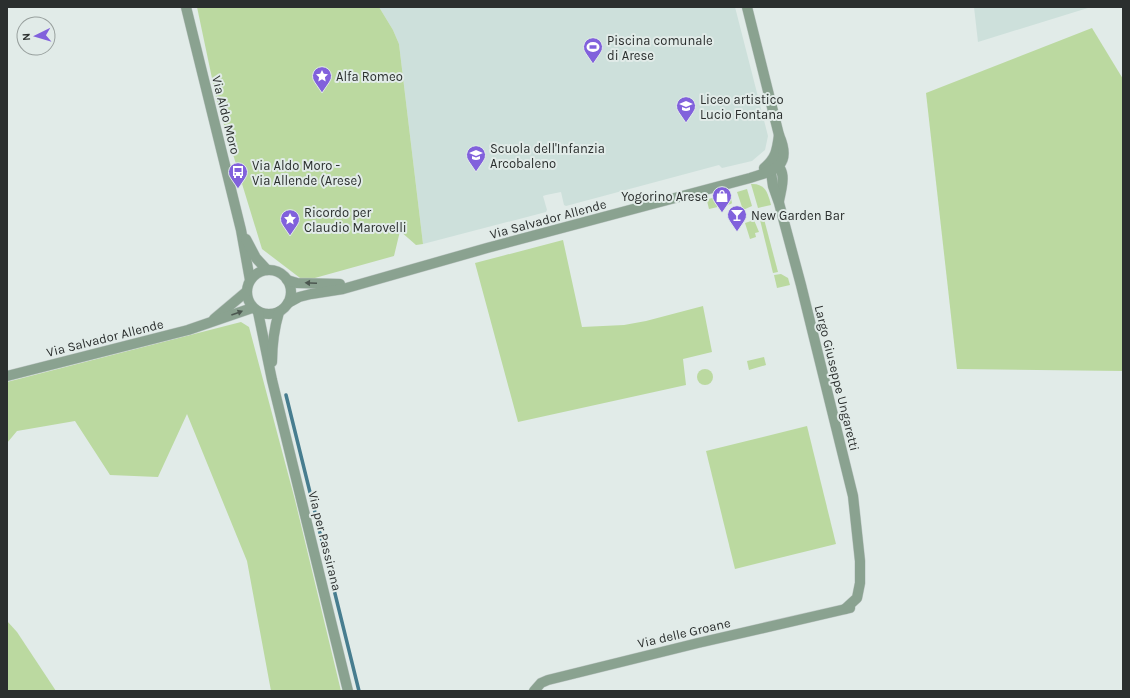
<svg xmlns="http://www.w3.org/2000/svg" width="1130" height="698" viewBox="0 0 1130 698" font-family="Karla,sans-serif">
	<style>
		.built { fill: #cde0db }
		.green { fill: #bbd9a0 }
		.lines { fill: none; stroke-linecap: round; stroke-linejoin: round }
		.stream { stroke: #477d8f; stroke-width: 3.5 }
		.minor-casing { stroke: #c0c9c7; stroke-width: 11 }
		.minor { stroke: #8aa290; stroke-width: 10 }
		.oneway { fill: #4c5750 }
		.labels { text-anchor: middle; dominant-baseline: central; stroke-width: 4; stroke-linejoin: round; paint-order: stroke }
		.poi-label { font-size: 13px; fill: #2b2f2e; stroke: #e1ebe8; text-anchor: start }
		.street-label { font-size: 13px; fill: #2b2f2e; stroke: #e1ebe8 }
	</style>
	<rect width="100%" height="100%" fill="#e1ebe8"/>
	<g class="built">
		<path d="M 379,7 L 735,7 L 768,136 L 765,150 L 752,161 L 722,168 L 719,165 L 566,206 L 564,205 L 561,192 L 546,195 L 543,196 L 547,210 L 546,212 L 423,244 L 399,44 L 393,30 Z"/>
		<path d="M 974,7 L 1091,7 L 978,42 Z"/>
	</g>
	<g class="green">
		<path d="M 197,7 L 379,7 L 393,30 L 399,44 L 423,244 L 416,245 L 400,231 L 394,256 L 304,281 L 262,249 L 217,102 Z"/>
		<path d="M 1092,28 L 1123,79 L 1123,371 L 957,369 L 926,93 Z"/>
		<path d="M 751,184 C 765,183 768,193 771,205 L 758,208 Z"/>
		<path d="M 747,189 L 752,206 L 743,210 L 737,192 Z"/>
		<path d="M 730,194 L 732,203 L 731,204 L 709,209 L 707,201 L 708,199 Z"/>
		<path d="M 764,219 L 778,272 L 773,273 L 760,220 Z"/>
		<path d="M 754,220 L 759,232 L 755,233 L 756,237 L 750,239 L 745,223 Z"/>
		<path d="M 563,240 L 582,327 L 624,325 L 646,321 L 703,306 L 712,352 L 683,359 L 686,385 L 518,422 L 475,263 Z"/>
		<path d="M 781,274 L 788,278 L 790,285 L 777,288 L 774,275 Z"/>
		<path d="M 241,322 L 249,327 L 295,500 L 341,691 L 271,691 L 247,561 L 187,414 L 158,477 L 110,475 L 75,421 L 17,431 L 7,443 L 7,382 Z"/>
		<path d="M 764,357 L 766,365 L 749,370 L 747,361 Z"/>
		<circle cx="705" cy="377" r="8"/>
		<path d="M 807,426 L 836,544 L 735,569 L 706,451 Z"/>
		<path d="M 7,621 L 17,632 L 56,691 L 7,691 Z"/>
	</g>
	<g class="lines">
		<path class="stream" d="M 286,395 L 359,691"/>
		<g class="minor-casing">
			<g id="minor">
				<path d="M 186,7 L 241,230 L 250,280"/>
				<path d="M 772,163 C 789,168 781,189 779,201"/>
				<path d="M 770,165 L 773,186 L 779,203 L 801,285 L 853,496 L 860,561 L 860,583 L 857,598 L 845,609"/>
				<path d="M 764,168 C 776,158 777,150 779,135"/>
				<path d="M 246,239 L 256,258 L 267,270"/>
				<circle cx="269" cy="292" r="22"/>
				<path d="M 287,280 L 297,283 L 340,284"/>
				<path d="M 288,303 L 299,297 L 311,294 L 343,289 L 487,248 L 750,178 C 777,170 792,165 779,135 L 747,7"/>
				<path d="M 258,312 L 272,380 L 348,691"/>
				<path d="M 214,319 L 246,292"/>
				<path d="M 272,362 C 272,345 274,329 279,312"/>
				<path d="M 7,376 L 188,330 L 252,308"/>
				<path d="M 534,691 L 541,683 L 548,680 L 698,643 L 850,608"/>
			</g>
		</g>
		<use href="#minor" class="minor"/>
	</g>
	<defs><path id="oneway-solid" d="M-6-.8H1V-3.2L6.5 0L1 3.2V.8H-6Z"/></defs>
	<g class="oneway">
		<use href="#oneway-solid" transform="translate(311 283) rotate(-178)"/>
		<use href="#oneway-solid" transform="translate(237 313) rotate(-20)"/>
	</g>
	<defs>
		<g id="stadium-pin" transform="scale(1)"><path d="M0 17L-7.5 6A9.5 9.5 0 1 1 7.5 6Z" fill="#8161dc" stroke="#e1ebe8"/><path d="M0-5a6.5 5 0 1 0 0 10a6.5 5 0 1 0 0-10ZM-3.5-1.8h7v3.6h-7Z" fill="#fff"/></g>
		<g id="sight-pin" transform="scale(1)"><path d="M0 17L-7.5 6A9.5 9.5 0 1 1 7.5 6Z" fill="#8161dc" stroke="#e1ebe8"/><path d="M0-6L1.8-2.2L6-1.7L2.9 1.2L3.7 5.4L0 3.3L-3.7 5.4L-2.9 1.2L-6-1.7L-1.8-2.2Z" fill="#fff"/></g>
		<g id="school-pin" transform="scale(1)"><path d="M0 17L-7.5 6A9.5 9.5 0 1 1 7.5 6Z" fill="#8161dc" stroke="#e1ebe8"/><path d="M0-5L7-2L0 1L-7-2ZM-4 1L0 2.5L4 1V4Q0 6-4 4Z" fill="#fff"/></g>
		<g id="bus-pin" transform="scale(1)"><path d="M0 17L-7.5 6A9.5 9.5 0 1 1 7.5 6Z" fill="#8161dc" stroke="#e1ebe8"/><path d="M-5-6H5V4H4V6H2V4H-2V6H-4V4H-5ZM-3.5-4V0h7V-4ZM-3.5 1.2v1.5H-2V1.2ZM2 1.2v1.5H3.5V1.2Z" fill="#fff"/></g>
		<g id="shop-pin" transform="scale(1)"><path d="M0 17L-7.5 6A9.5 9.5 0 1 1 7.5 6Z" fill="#8161dc" stroke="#e1ebe8"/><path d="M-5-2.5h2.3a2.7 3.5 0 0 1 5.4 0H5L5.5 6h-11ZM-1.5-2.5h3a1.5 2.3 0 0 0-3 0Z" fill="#fff"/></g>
		<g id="bar-pin" transform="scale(1)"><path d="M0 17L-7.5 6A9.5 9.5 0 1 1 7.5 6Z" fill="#8161dc" stroke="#e1ebe8"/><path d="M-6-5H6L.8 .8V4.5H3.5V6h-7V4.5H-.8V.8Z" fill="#fff"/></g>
	</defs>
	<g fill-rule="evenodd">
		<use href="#stadium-pin" x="593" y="47"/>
		<use href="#sight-pin" x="322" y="76"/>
		<use href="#school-pin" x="686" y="106"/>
		<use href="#school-pin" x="476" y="155"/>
		<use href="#bus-pin" x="238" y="172"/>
		<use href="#shop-pin" x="722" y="196"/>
		<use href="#bar-pin" x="737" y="215"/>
		<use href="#sight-pin" x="290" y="219"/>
	</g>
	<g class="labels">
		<g class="poi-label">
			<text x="607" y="40">Piscina comunale<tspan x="607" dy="15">di Arese</tspan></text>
			<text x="336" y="76">Alfa Romeo</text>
			<text x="700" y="99">Liceo artistico<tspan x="700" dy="15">Lucio Fontana</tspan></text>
			<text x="490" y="148">Scuola dell'Infanzia<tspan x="490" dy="15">Arcobaleno</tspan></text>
			<text x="252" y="165">Via Aldo Moro -<tspan x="252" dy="15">Via Allende (Arese)</tspan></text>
			<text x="708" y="196" text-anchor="end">Yogorino Arese</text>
			<text x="304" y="212">Ricordo per<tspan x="304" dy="15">Claudio Marovelli</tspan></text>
			<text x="751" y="215">New Garden Bar</text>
		</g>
		<g class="street-label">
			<text transform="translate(226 115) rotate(76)">Via Aldo Moro</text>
			<text transform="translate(548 219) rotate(-15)">Via Salvador Allende</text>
			<text transform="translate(105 338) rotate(-14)">Via Salvador Allende</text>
			<text transform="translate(837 378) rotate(76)">Largo Giuseppe Ungaretti</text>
			<text transform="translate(325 541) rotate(76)">Via per Passirana</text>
			<text transform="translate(684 633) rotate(-13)">Via delle Groane</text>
		</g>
	</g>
	<rect width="1130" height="698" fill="none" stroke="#2b2f2e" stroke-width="16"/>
	<g transform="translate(36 36) rotate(265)"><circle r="19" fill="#e1ebe8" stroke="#98a09e"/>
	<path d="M0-3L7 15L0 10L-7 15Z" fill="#8161dc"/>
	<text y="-6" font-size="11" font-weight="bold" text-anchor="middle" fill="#2b2f2e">N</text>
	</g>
</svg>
